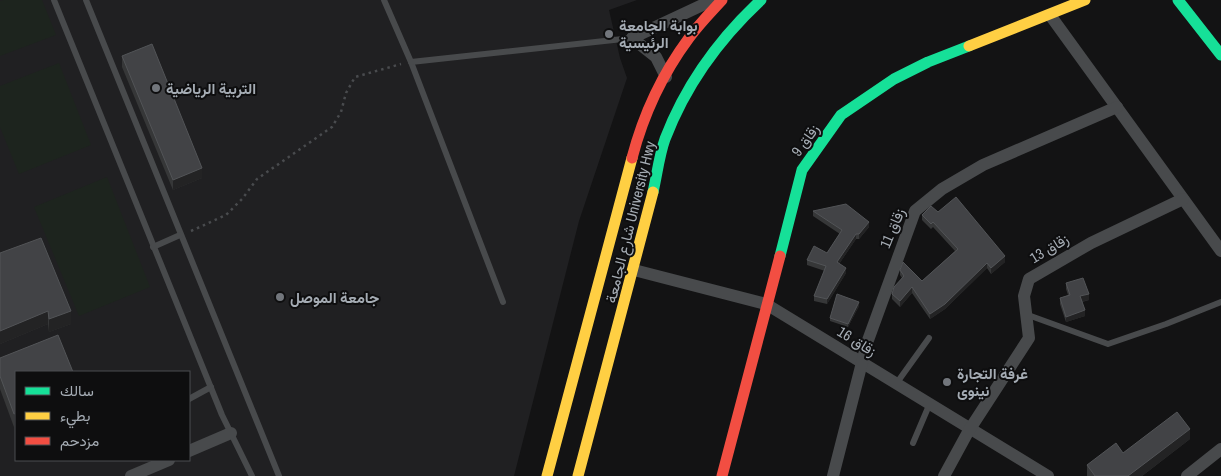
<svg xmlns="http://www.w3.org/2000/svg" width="1221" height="476" viewBox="0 0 1221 476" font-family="'Archivo Narrow',Vazirmatn,sans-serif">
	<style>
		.built { fill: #202022; fill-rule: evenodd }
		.pitch { fill: #1d241e }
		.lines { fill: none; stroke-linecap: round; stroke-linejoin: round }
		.path { stroke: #494b4e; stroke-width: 2.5; stroke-dasharray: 2.5 4; stroke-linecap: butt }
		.lane { stroke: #484a4c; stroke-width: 6 }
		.street { stroke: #484a4c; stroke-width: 12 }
		.fast { stroke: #16e098; stroke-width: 11 }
		.slow { stroke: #ffcf43; stroke-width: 11 }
		.jam { stroke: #f24e42; stroke-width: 11 }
		.wall { fill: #363738 }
		.shaded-wall { fill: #232324 }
		.building { fill: #424346; stroke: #525457 }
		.poi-dot { fill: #72767c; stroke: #0e0e0f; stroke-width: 2 }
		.labels { text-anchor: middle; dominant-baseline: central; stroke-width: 4; stroke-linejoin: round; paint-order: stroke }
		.poi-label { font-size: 15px; font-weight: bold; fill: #a5acb4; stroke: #0e0e0f; text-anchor: start }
		.street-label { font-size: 15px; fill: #a5acb4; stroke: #0e0e0f }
	</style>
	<rect width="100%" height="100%" fill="#131314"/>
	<path class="built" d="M 0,0 L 637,0 L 609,10 L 620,58 L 627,78 L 579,221 L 514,476 L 0,476 ZM 16,372 L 189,372 L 189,460 L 16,460 Z"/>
	<g class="pitch">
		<path d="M 4,0 L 42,0 L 56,35 L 0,56 L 0,1 Z"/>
		<path d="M 59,63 L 91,145 L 19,174 L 0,127 L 0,86 Z"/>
		<path d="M 107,177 L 150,287 L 79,316 L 34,207 Z"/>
	</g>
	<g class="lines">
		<path class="path" d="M 191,231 L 226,215 L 242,199 L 257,179 L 332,127 L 341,112 L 346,93 L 355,77 L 401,64"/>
		<g class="lane">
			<path d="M 54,0 L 222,415 L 252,476"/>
			<path d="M 86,0 L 279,476"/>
			<path d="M 384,0 L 411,62 L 503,302"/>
			<path d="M 411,62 L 632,38"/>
			<path d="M 153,247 L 180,235"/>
			<path d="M 1028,315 L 1108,344 L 1166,324 L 1221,302"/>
			<path d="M 896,384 L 929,338"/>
			<path d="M 189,399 L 211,387"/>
			<path d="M 913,443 L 930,403"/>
		</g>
		<g class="street">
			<path d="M 1050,15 L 1221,251"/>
			<path d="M 632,38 L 713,0"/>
			<path d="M 632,38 L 656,57 L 666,77"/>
			<path d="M 634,270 L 766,304 L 1048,476"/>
			<path d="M 189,451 L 231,433"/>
			<path d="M 131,476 L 169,460"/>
			<path d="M 833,476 L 867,343 L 915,211 L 942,189 L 983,165 L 1117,107"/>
			<path d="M 944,476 L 968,432 L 1029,338 L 1024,296 L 1029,279 L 1091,243 L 1183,199"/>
			<path d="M 1187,476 L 1221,449"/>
		</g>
		<g class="fast">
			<path d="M 1178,0 L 1221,55"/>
			<path d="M 653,192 C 657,175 659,156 665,139 C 686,84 718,40 761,0"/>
			<path d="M 780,256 L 802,170 L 841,115 L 894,79 L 928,62 L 969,46"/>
		</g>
		<g class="slow">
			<path d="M 969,46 L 1085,0"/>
			<path d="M 547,476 L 632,158"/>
			<path d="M 578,476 L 653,192"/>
		</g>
		<g class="jam">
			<path d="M 632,158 C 643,116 663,73 689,38 C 699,24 711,12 722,0"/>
			<path d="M 722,476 L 780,256"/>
		</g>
	</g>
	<g class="wall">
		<path d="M 122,56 L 202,178 L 173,190 L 122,67 Z"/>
		<path d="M 813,211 L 869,227 L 859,239 L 856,239 L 839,264 L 846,273 L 827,304 L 814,301 L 814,296 L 825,271 L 807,265 L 807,260 L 827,253 L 840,234 L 813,216 Z"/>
		<path d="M 938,212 L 1005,262 L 991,274 L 987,268 L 945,309 L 930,319 L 912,293 L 900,307 L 892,299 L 892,294 L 902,278 L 900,275 L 900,270 L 922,281 L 955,251 L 933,227 L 931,229 L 922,220 L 922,215 Z"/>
		<path d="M 0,253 L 71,324 L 49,332 L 48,324 L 0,344 Z"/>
		<path d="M 1066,283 L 1089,300 L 1082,302 L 1085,316 L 1066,322 L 1060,304 L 1060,298 L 1068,295 L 1066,289 Z"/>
		<path d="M 859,306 L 848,327 L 830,321 L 830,318 Z"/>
		<path d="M 58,335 L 14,427 L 0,389 L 0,358 Z"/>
		<path d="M 1190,439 L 1142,476 L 1087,476 L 1087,465 L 1123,453 Z"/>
	</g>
	<g class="shaded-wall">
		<path d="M 202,168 L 202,178 L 173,190 L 173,180 Z"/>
		<path d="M 869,222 L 869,227 L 859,239 L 859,234 Z"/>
		<path d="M 856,234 L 856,239 L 837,267 L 837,262 Z"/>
		<path d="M 1005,256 L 1005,262 L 991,274 L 991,268 Z"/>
		<path d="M 987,263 L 987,268 L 945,309 L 930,319 L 930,314 Z"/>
		<path d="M 846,268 L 846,273 L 827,304 L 827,299 Z"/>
		<path d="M 912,287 L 912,293 L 900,307 L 900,301 Z"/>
		<path d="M 1089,294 L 1089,300 L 1080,302 L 1080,296 Z"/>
		<path d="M 859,302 L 859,306 L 848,327 L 848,324 Z"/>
		<path d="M 1085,310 L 1085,316 L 1066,322 L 1066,317 Z"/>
		<path d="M 48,311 L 48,324 L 0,344 L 0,331 Z"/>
		<path d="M 71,311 L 71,324 L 49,332 L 49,319 Z"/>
		<path d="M 16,413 L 16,426 L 14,427 L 14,414 Z"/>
		<path d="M 1190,429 L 1190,439 L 1142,476 L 1128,476 Z"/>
	</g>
	<g class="building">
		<path d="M 152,44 L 202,168 L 173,180 L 122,56 Z"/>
		<path d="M 956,197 L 1005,256 L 991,268 L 987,263 L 945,304 L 930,314 L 912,287 L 900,301 L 892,294 L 894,287 L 904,276 L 900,270 L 903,262 L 922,281 L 958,249 L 933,222 L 931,224 L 922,215 L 931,206 L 938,212 Z"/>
		<path d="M 846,204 L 869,222 L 859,234 L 856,234 L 837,262 L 846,268 L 827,299 L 814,296 L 826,266 L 807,260 L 814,246 L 827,253 L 842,230 L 813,211 Z"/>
		<path d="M 41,238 L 71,311 L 49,319 L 48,311 L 0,331 L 0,253 Z"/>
		<path d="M 1083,278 L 1089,294 L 1080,296 L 1085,310 L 1066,317 L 1060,298 L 1070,295 L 1066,283 Z"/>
		<path d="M 837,294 L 859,302 L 848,324 L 830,318 Z"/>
		<path d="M 58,335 L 73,372 L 16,372 L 16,413 L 14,414 L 0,376 L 0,358 Z"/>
		<path d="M 1177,412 L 1190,429 L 1128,476 L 1095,476 L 1087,465 L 1116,443 L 1123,453 Z"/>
	</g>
	<g class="poi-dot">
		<circle cx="609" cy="34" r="5"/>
		<circle cx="156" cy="88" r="5"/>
		<circle cx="280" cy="297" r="5"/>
		<circle cx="947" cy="382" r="5"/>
	</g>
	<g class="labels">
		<g class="poi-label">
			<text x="619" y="25">بوابة الجامعة<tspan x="619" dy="17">الرئيسية</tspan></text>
			<text x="166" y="88">التربية الرياضية</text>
			<text x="290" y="297">جامعة الموصل</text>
			<text x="957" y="373">غرفة التجارة<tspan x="957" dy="17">نينوى</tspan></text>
		</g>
		<g class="street-label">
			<text transform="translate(805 140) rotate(-54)">زقاق 9</text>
			<text transform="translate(630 222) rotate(-76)">شارع الجامعة University Hwy</text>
			<text transform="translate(892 228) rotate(-67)">زقاق 11</text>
			<text transform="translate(1049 248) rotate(-31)">زقاق 13</text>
			<text transform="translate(857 341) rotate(32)">زقاق 16</text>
		</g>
	</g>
	<rect x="15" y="371" width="175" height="90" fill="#0e0e0f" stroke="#4a4d51"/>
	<rect x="25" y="387" width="25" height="8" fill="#16e098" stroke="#4a4d51"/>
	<text x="60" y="396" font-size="15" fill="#a5acb4">سالك</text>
	<rect x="25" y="412" width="25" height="8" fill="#ffcf43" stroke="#4a4d51"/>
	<text x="60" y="421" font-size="15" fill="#a5acb4">بطيء</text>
	<rect x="25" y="437" width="25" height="8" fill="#f24e42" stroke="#4a4d51"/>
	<text x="60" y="446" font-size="15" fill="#a5acb4">مزدحم</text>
</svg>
